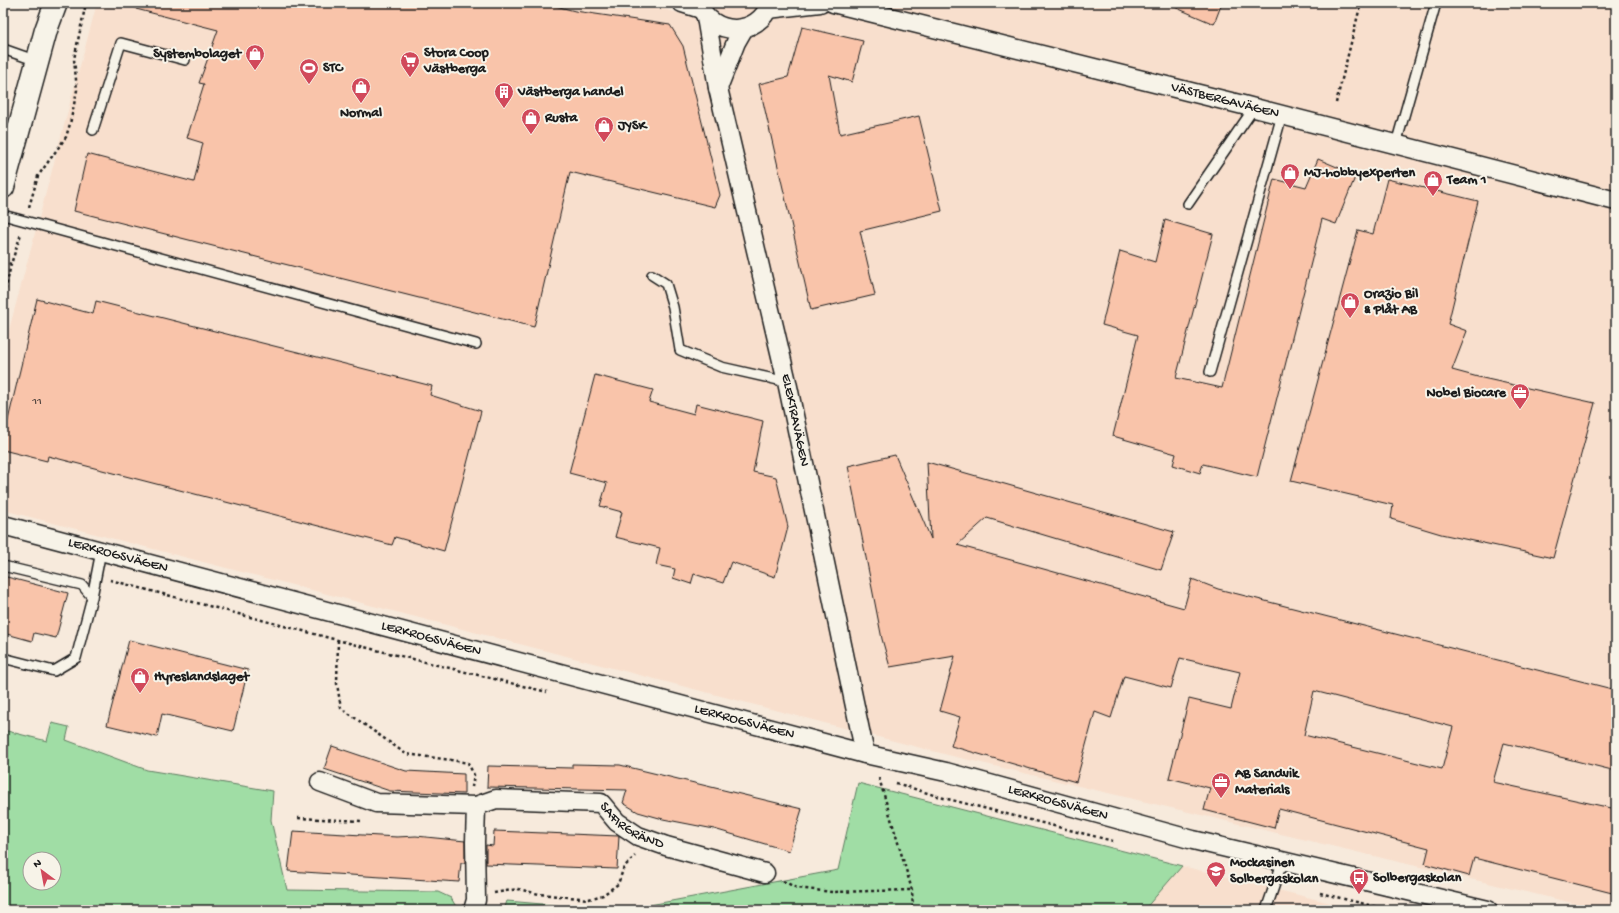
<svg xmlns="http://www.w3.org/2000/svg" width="1619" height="913" viewBox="0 0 1619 913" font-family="'Gochi Hand',sans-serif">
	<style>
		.built { fill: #f8dfcd }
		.green { fill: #a0dda5; stroke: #5e7c60; fill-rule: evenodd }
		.building { fill: #f9c4aa; stroke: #1c1c1c; fill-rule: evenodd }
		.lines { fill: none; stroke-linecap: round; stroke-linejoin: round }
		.service-casing { stroke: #1c1c1c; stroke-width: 12 }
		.minor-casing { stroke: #1c1c1c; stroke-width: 21 }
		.tertiary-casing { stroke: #1c1c1c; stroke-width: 25 }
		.path { stroke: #1c1c1c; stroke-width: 2.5; stroke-dasharray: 3 3; stroke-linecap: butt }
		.service { stroke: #f7f3e8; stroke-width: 9 }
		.minor { stroke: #f7f3e8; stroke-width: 18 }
		.tertiary { stroke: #f7f3e8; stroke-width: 22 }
		.labels { text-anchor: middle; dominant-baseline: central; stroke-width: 4; stroke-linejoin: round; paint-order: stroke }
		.number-label { font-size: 12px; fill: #534640 }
		.poi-label { font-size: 14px; font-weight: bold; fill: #1c1c1c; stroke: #f7f3e8; text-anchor: start }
		.street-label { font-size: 14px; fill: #1c1c1c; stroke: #f7f3e8 }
	</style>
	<rect width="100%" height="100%" fill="#f7eadc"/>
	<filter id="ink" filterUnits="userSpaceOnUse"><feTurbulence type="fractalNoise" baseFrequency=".025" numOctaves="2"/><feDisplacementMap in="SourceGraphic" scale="8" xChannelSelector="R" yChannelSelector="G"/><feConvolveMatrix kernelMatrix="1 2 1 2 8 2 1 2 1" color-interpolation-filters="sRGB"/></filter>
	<g filter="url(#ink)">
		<g class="built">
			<path d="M 97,3 L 638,3 L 699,18 L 705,3 L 1616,3 L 1616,910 L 1602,910 L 948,755 L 3,510 L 3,352 Z"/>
			<path d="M 1182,866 L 1359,910 L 1144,910 Z"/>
		</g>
		<g class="green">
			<path d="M 52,723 L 69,727 L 66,740 L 147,770 L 273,791 L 271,820 L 287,890 L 438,892 L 451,898 L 458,910 L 3,910 L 3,730 L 47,741 ZM 30,859 L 54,859 L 54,883 L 30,883 Z"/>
			<path d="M 858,783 L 1182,866 L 1144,910 L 623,910 L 838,870 Z"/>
			<path d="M 507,901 L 612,910 L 504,910 Z"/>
		</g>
		<g class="building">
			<path d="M 137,3 L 544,3 L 575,11 L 670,25 L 683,46 L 720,195 L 715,207 L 570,172 L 534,327 L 74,211 L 87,154 L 194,182 L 203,143 L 187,138 L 204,84 L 199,83 L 218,30 L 136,9 Z"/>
			<path d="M 1165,3 L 1222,3 L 1214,24 Z"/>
			<path d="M 802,27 L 863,41 L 852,82 L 829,75 L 840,134 L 919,116 L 942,211 L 860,231 L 875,295 L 811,310 L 759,84 L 788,77 Z"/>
			<path d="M 1318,159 L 1356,175 L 1336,224 L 1322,219 L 1257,477 L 1203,464 L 1200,473 L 1173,465 L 1176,454 L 1113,436 L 1138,335 L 1102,325 L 1120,251 L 1155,262 L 1165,220 L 1213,234 L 1176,378 L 1222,388 L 1274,179 L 1306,187 Z"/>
			<path d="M 1387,179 L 1478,201 L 1448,324 L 1467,331 L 1452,370 L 1478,377 L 1595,403 L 1553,558 L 1441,534 L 1391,519 L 1393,505 L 1291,481 L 1358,230 L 1373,234 Z"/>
			<path d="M 37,299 L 93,314 L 96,301 L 432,386 L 430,395 L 481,411 L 444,551 L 395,537 L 392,545 L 48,456 L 47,461 L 3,450 L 3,441 Z"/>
			<path d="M 595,375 L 653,390 L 649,402 L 694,414 L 696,404 L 763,421 L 753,472 L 776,477 L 788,527 L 775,577 L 731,562 L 723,583 L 694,574 L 691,584 L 673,578 L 675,569 L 656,565 L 660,548 L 615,537 L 622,512 L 600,506 L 607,483 L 569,473 Z"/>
			<path d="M 895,455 L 931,539 L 927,462 L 1174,532 L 1161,570 L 987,518 L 957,545 L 1184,608 L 1192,579 L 1218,589 L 1616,690 L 1616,771 L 1504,743 L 1493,782 L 1616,809 L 1616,894 L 1474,858 L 1469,876 L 1425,864 L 1429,848 L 1279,809 L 1274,828 L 1204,810 L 1210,788 L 1169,778 L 1189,699 L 1231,709 L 1240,672 L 1180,658 L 1171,688 L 1124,676 L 1111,718 L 1095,712 L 1076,782 L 951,746 L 960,717 L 940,711 L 955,656 L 890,667 L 882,639 L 848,466 ZM 1314,691 L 1453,727 L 1442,769 L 1304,735 Z"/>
			<path d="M 3,576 L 68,593 L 56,638 L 34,633 L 32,641 L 3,633 Z"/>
			<path d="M 129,640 L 248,670 L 233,731 L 162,714 L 157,737 L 107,725 Z"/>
			<path d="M 332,746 L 406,771 L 464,774 L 464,794 L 390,791 L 324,769 Z"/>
			<path d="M 572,764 L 620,765 L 802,809 L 789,851 L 714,829 L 663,819 L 638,812 L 623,803 L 627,790 L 487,787 L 488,766 L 572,768 Z"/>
			<path d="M 293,831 L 397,837 L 416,836 L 465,841 L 465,863 L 461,863 L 459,882 L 288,871 Z"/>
			<path d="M 494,831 L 619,836 L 617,869 L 486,864 L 486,845 L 493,846 Z"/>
		</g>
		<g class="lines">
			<g class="service-casing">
				<g id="service">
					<path d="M 3,49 L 37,61"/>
					<path d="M 93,130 L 121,43 L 185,60"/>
					<path d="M 1396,144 L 1436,3"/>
					<path d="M 1188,204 L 1254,108"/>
					<path d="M 3,215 L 476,344"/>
					<path d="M 652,275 L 666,284 L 673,307 L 680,350 L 721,367 L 787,382"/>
					<path d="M 1210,372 L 1282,115"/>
					<path d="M 3,566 L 82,585 L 92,597 L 76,658 L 54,671 L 3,658"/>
					<path d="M 92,597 L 101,551"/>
					<path d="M 1266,910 L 1283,860"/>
				</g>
			</g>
			<g class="minor-casing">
				<g id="minor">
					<path d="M 682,3 L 701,9"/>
					<path d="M 699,3 C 710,37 759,38 770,3"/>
					<path id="s1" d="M 833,3 L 1243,105 L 1616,201"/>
					<path d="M 768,9 L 820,3"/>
					<path id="s2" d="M 706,17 L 718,88 L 787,382 L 865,754"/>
					<path d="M 718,88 L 736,42 L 744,28"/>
					<path id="s3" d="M 3,525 L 865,754 L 946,772 L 1193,840 L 1488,910"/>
					<path d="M 320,782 L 376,803 L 476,806"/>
					<path id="s4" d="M 473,910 L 476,900 L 475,842 L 476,806 L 496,799 L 601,803 L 617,822 L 638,836 L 666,846 L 765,873"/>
				</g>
			</g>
			<g class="tertiary-casing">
				<path id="tertiary" d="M 3,187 L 46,30 L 56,3"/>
			</g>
			<g class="path">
				<path d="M 1336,103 L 1361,3"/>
				<path d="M 29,207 L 38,176 L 66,137 L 70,124 L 77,90 L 74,59 L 86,3"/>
				<path d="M 3,261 L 11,264"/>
				<path d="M 3,302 L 11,264 L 21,234"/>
				<path d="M 110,580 L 360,646 L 547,692"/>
				<path d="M 338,640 L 337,684 L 341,708 L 406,754 L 451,760 L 468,763 L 474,775 L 472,787"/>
				<path d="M 879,778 L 912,890 L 913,910"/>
				<path d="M 896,783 L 940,797 L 1113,841"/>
				<path d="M 298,818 L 363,821"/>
				<path d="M 783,881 L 797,888 L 832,892 L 912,890"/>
				<path d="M 494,893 L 518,889 L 539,894 L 589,899 L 603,895 L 618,884 L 624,867 L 635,856"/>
				<path d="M 1320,893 L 1389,910"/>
			</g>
			<use href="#service" class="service"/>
			<use href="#minor" class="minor"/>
			<use href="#tertiary" class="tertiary"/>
		</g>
	</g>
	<defs>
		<g id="shop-pin" transform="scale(1)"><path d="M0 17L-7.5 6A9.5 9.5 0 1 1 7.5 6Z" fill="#d1495b" stroke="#f7f3e8"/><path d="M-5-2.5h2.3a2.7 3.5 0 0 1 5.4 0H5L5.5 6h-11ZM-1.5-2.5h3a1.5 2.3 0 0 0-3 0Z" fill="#fff"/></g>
		<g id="supermarket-pin" transform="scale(1)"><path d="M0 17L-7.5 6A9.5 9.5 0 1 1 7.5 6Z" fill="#d1495b" stroke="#f7f3e8"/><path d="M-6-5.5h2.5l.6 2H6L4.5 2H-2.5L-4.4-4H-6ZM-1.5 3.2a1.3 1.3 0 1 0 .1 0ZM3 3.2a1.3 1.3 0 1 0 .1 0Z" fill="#fff"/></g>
		<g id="stadium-pin" transform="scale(1)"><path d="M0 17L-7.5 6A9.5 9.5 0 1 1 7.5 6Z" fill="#d1495b" stroke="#f7f3e8"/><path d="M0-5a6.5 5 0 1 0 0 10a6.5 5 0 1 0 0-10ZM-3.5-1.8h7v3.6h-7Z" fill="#fff"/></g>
		<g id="building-pin" transform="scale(1)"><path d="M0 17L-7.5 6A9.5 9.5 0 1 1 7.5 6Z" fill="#d1495b" stroke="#f7f3e8"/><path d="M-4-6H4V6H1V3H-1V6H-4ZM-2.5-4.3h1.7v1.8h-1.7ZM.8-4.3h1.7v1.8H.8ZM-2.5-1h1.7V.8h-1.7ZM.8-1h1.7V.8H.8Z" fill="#fff"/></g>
		<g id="office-pin" transform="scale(1)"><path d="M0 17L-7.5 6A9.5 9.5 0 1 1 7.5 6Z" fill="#d1495b" stroke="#f7f3e8"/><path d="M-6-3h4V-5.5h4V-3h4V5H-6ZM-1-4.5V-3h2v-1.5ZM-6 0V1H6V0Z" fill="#fff"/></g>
		<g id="school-pin" transform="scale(1)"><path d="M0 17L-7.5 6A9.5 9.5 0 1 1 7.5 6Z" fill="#d1495b" stroke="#f7f3e8"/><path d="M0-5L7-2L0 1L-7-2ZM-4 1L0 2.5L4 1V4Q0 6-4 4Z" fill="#fff"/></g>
		<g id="bus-pin" transform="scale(1)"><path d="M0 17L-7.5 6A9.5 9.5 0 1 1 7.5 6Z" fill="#d1495b" stroke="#f7f3e8"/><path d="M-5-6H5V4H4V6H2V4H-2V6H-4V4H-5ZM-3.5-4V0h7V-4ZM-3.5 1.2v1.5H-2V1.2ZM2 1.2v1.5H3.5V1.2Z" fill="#fff"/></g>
	</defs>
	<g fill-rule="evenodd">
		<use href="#shop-pin" x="255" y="54"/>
		<use href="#supermarket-pin" x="410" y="61"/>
		<use href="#stadium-pin" x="309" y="68"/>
		<use href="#shop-pin" x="361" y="87"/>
		<use href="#building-pin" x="504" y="92"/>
		<use href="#shop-pin" x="531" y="118"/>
		<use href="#shop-pin" x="604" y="126"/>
		<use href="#shop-pin" x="1290" y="173"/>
		<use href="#shop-pin" x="1433" y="180"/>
		<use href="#shop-pin" x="1350" y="302"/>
		<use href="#office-pin" x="1520" y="393"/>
		<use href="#shop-pin" x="140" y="677"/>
		<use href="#office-pin" x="1221" y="782"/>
		<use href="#school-pin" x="1216" y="871"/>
		<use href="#bus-pin" x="1359" y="878"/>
	</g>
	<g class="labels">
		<g class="number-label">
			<text x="37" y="402">11</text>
		</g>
		<g class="poi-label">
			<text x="424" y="53">Stora Coop<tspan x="424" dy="16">Västberga</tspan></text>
			<text x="241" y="54" text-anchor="end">Systembolaget</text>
			<text x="323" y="68">STC</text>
			<text x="518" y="92">Västberga handel</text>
			<text x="361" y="113" text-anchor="middle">Normal</text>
			<text x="545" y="118">Rusta</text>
			<text x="618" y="126">JYSK</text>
			<text x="1304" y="173">MJ-hobbyexperten</text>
			<text x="1447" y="180">Team 1</text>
			<text x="1364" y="294">Orazio Bil<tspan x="1364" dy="16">&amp; Plåt AB</tspan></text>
			<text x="1506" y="393" text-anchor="end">Nobel Biocare</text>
			<text x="154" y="677">Hyreslandslaget</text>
			<text x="1235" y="774">AB Sandvik<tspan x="1235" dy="16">Materials</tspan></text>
			<text x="1230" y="863">Mockasinen<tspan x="1230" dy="16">Solbergaskolan</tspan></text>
			<text x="1373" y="878">Solbergaskolan</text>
		</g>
		<g class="street-label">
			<text stroke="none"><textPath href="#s1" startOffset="404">VÄSTBERGAVÄGEN</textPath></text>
			<text stroke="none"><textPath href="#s2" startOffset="413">ELEKTRAVÄGEN</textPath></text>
			<text stroke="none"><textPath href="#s3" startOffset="119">LERKROGSVÄGEN</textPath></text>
			<text stroke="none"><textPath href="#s3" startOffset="443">LERKROGSVÄGEN</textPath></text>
			<text stroke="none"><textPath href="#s3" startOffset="767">LERKROGSVÄGEN</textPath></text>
			<text stroke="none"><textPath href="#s3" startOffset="1091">LERKROGSVÄGEN</textPath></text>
			<text stroke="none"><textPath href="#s4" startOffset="270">SAFIRGRÄND</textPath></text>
		</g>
	</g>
	<rect width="1619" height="913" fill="none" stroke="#f7f3e8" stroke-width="16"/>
	<rect x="8" y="8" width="1603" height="897" fill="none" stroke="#1c1c1c" stroke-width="1.5" filter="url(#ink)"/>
	<g transform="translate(42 871) rotate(328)"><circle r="19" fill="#f7f3e8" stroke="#9f9d96"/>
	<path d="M0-3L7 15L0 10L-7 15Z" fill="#d1495b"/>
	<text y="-6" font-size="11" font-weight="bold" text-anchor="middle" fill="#1c1c1c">N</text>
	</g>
</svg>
